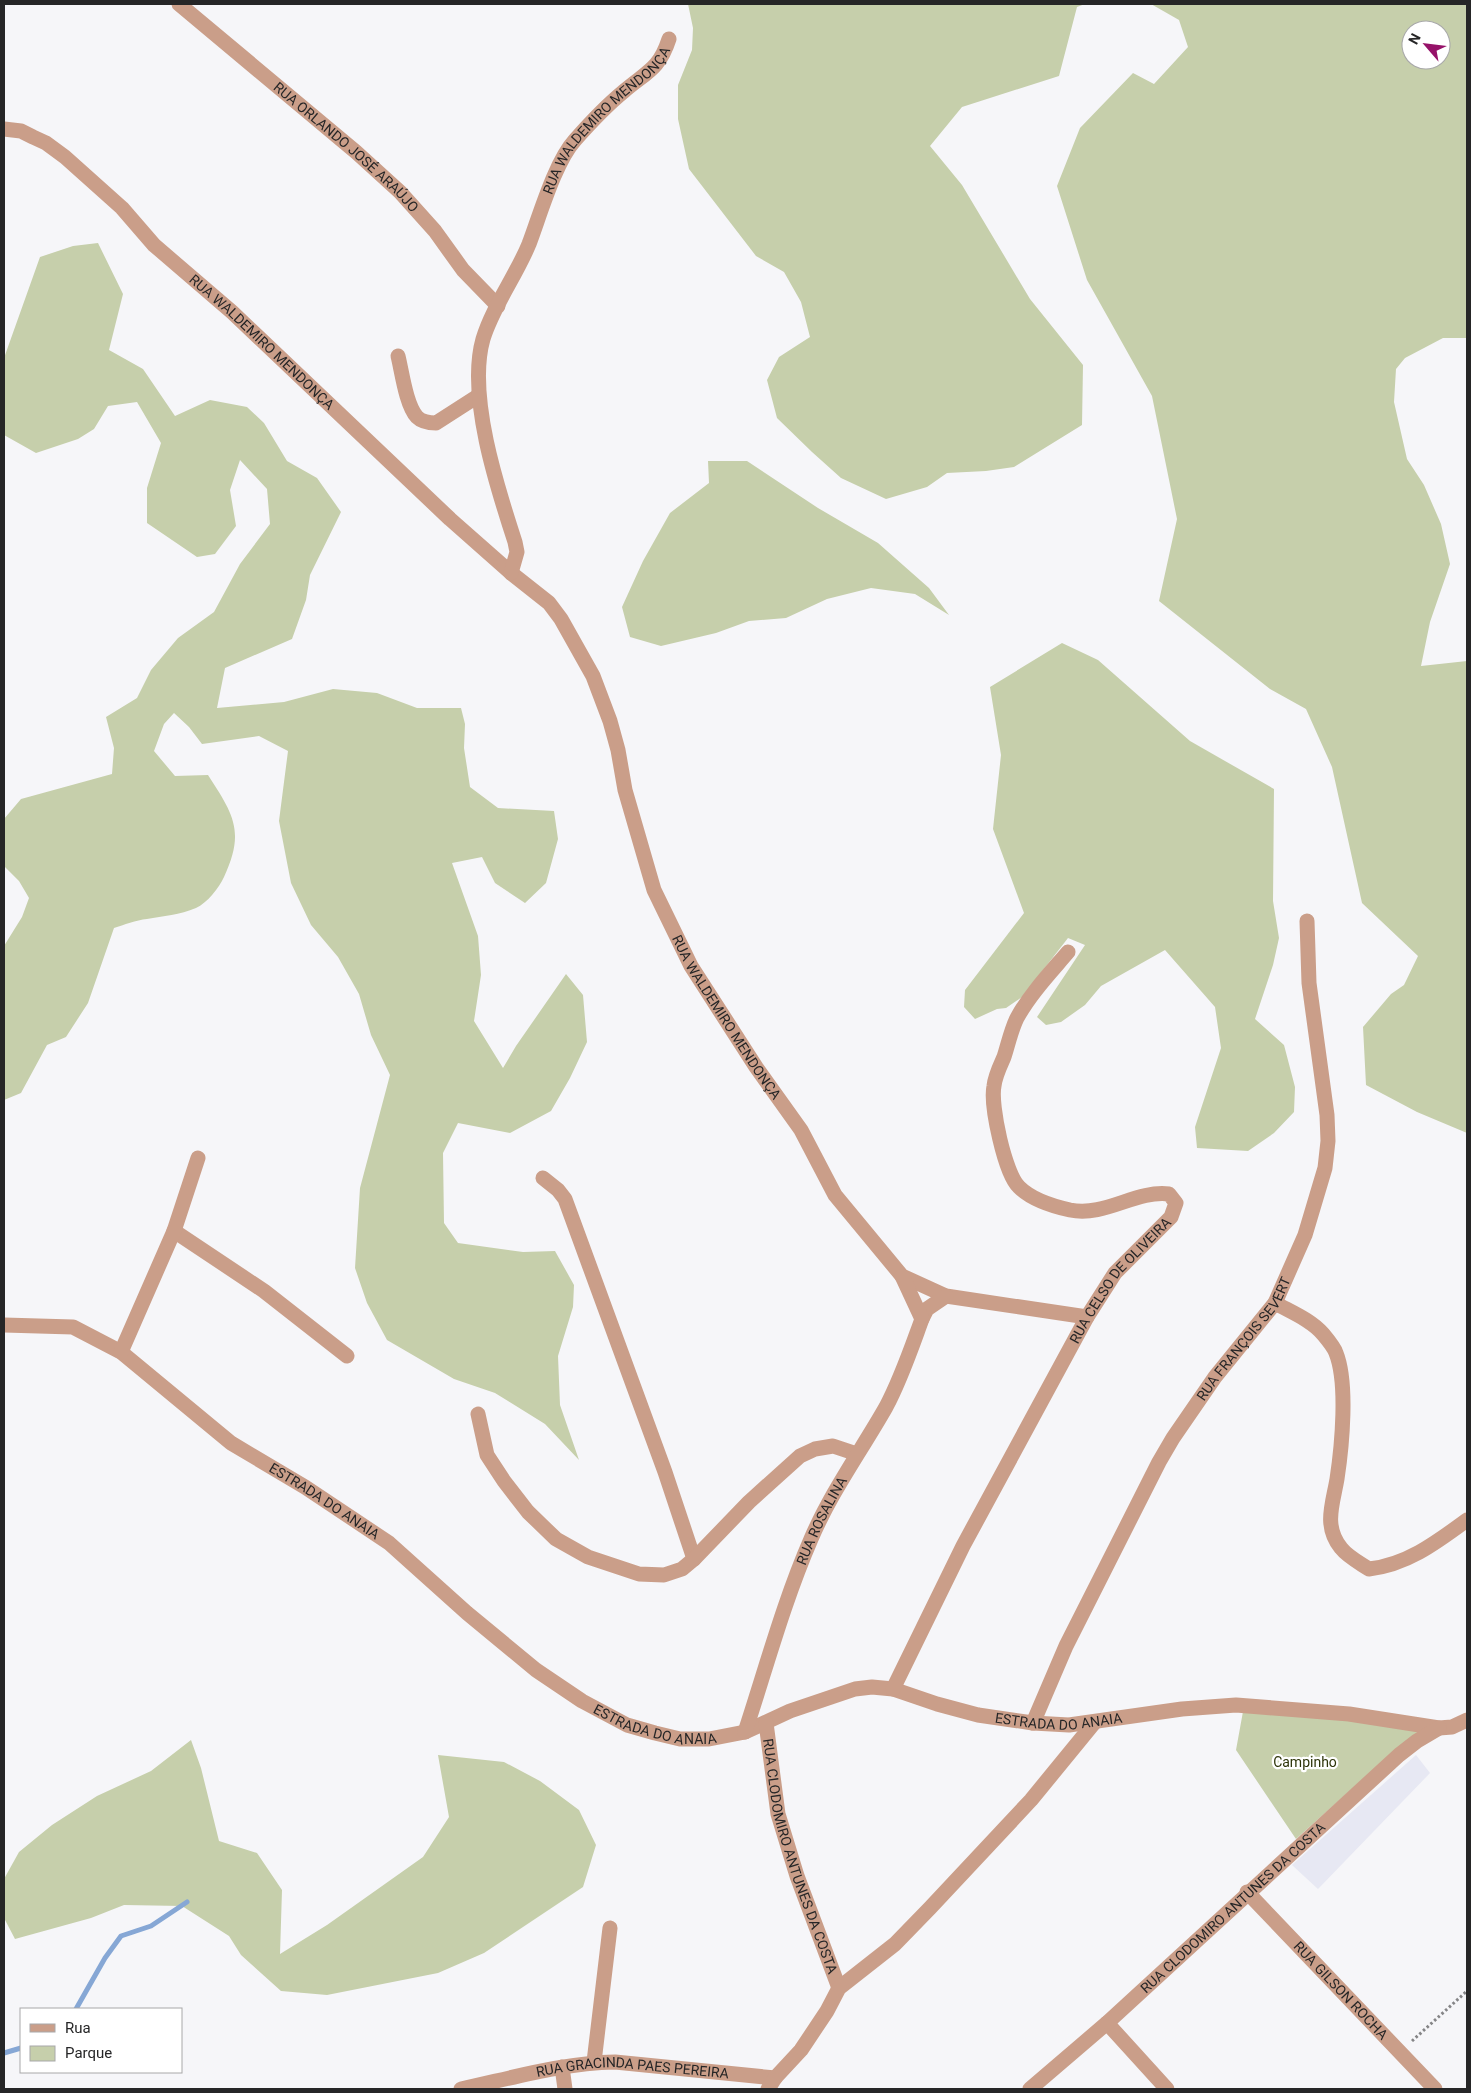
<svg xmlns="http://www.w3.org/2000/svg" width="1471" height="2093" viewBox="0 0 1471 2093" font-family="Roboto,sans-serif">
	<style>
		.built { fill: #e7e8f3 }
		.green { fill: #c6cfab; fill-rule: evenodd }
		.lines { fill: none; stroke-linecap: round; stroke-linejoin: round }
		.stream { stroke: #86a7d5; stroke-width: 5 }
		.path { stroke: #858587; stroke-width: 3; stroke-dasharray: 2.5 2.5; stroke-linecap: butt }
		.minor { stroke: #ca9e89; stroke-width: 15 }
		.labels { text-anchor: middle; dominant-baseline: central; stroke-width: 4.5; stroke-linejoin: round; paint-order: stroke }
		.street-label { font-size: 14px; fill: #262627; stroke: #fff }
		.park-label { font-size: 14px; fill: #2d3409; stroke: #fff }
	</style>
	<rect width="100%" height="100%" fill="#f6f6f9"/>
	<path class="built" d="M 1416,1755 L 1430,1773 L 1318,1889 L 1292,1865 Z"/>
	<g class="green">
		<path d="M 688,4 L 1085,4 L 1077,7 L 1059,76 L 962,107 L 930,146 L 962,185 L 1030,299 L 1083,365 L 1082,425 L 1014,467 L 986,471 L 947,473 L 927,487 L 886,499 L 841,478 L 812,452 L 777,418 L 767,380 L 779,357 L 810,337 L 801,302 L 784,272 L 756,256 L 689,169 L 678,119 L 678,85 L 692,50 L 693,28 Z"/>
		<path d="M 1151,4 L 1467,4 L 1467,338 L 1443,338 L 1405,358 L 1396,369 L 1394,402 L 1407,459 L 1424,485 L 1441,524 L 1450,564 L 1430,622 L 1421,666 L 1467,661 L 1467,1133 L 1417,1112 L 1366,1085 L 1363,1027 L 1391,994 L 1404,985 L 1418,956 L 1362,903 L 1332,767 L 1306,709 L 1270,689 L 1159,601 L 1177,519 L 1152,396 L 1087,280 L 1057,186 L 1080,128 L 1133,73 L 1154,84 L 1188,47 L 1179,20 ZM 1411,30 L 1441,30 L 1441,60 L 1411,60 Z"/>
		<path d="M 98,243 L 123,294 L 109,350 L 143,369 L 175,416 L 210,400 L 247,407 L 264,423 L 287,461 L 317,478 L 341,512 L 310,575 L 306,600 L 292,639 L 225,668 L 217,708 L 284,702 L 333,689 L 377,693 L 417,708 L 461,708 L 465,724 L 464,748 L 470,787 L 498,808 L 554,811 L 558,839 L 546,883 L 525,903 L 495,883 L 482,857 L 452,863 L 478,936 L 481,975 L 474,1021 L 503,1068 L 516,1046 L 566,974 L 583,995 L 587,1042 L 570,1078 L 551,1111 L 510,1133 L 458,1123 L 443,1153 L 444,1223 L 458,1243 L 523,1252 L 555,1251 L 574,1285 L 573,1307 L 558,1356 L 560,1405 L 579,1460 L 545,1424 L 495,1393 L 454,1379 L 387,1340 L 367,1303 L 355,1268 L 360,1188 L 390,1075 L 371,1035 L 359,994 L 338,957 L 311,925 L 291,883 L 279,821 L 288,751 L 259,736 L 202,744 L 189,727 L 174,713 L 164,724 L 154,751 L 175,776 L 208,775 C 234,815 245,832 224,877 C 219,888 207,903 196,908 C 180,915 163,916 147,919 C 136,920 124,925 114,928 L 88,1003 L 66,1037 L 47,1045 L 21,1093 L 4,1100 L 4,946 L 22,917 L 29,898 L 19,881 L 4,866 L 4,819 L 21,799 L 112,774 L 114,748 L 106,717 L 137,698 L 151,670 L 178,638 L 214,612 L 240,564 L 270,524 L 267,489 L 240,460 L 230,490 L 236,526 L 215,554 L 197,557 L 147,523 L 147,488 L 161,443 L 137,402 L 108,406 L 94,429 L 78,439 L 36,453 L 4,435 L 4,358 L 40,257 L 73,246 Z"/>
		<path d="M 708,461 L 747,461 L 818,508 L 878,543 L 929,588 L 949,615 L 915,594 L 871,588 L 827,599 L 786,618 L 749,621 L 716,633 L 661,646 L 630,637 L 622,607 L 643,561 L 670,513 L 709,483 Z"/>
		<path d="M 1062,643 L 1098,660 L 1190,741 L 1274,789 L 1273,901 L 1279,938 L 1273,965 L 1255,1019 L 1284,1045 L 1295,1087 L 1294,1112 L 1274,1133 L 1248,1151 L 1197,1148 L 1195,1127 L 1221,1048 L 1215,1007 L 1165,950 L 1101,986 L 1085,1005 L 1061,1022 L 1046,1025 L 1037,1017 L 1085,945 L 1068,938 L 1022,997 L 1006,1008 L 997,1009 L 975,1019 L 964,1007 L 965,990 L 1024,913 L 993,829 L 1001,755 L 990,687 Z"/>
		<path d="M 1244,1706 L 1428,1726 L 1394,1751 L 1296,1839 L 1236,1750 Z"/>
		<path d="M 191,1740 L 201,1768 L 219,1841 L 257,1853 L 282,1890 L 280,1954 L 327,1925 L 423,1857 L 449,1817 L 438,1755 L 504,1762 L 540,1781 L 579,1810 L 596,1845 L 583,1887 L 484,1953 L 438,1973 L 327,1995 L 281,1991 L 241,1955 L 229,1936 L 182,1906 L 124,1905 L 91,1918 L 15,1939 L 4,1918 L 4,1879 L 19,1852 L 52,1825 L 97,1796 L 151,1771 Z"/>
	</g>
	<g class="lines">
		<g class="stream">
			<path d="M 76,2009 L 105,1958 L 121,1936 L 151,1926 L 187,1902"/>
			<path d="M 4,2053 L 21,2048"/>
		</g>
		<path class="path" d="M 1412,2041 L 1467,1991"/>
		<g class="minor">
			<path id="s1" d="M 179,4 L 356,152 L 400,192 L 435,231 L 463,270 L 498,306"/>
			<path id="s2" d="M 4,129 L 21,131 L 33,137 L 46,143 L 65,157 L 122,208 L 154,245 L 232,312 L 450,519 L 511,573 L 549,603 L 561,619 L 593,676 L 610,721 L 618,750 L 625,790 L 654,890 L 691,966 L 756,1067 L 801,1130 L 835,1195 L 902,1276 L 946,1296 L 1087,1317"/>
			<path d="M 398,356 C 402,372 406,405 417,417 C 422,422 430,423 436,423 L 478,396"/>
			<path id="s3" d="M 511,573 L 517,552 L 515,542 C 497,487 467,395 483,339 C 493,306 516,276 529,244 C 540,215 555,162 575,140 C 590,123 606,106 623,92 C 646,72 659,70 669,39"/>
			<path d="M 543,1178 L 558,1190 L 565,1199 L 665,1472 L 694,1559"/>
			<path d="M 174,1231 L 264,1291 L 347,1356"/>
			<path d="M 1275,1303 C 1291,1312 1311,1320 1323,1334 C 1328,1340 1334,1347 1336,1353 C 1348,1383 1342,1446 1337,1479 C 1333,1503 1323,1526 1341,1548 C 1348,1557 1360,1563 1369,1569 C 1407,1565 1437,1542 1467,1520"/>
			<path d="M 922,1319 L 927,1309 L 946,1296"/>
			<path id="s4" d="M 4,1325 L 73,1327 L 121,1352 L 231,1443 L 305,1487 L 389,1543 L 467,1613 L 536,1670 L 582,1701 L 627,1725 L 655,1733 L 680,1739 L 709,1739 L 745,1732 L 790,1711 L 855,1689 L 872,1687 L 893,1689 L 937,1704 L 978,1715 L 1033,1723 L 1069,1725 L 1182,1709 L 1236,1705 L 1349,1714 L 1439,1728 L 1452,1727 L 1467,1720"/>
			<path d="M 121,1352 L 174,1231 L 198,1158"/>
			<path d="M 478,1414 L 487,1455 L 504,1481 L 528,1512 L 556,1539 L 588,1557 L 639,1574 L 664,1575 L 682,1569 L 694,1559 L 749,1502 L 800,1456 L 815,1449 L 833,1446 L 857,1454"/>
			<path id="s5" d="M 893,1689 L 963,1546 L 1087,1317 L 1115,1273 L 1171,1217 L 1176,1203 L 1169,1194 C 1135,1190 1106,1217 1070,1210 C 1052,1206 1032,1200 1019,1187 C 1005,1174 990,1105 994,1086 C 995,1076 1000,1066 1004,1057 C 1008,1045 1011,1030 1017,1018 C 1030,994 1051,972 1068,952"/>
			<path id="s6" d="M 766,1723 L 778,1814 L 797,1876 L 839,1988"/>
			<path id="s7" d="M 1033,1723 L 1066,1646 L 1159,1462 L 1173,1438 L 1215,1377 L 1275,1303 L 1305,1235 L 1325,1168 L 1328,1141 L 1327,1115 L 1309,983 L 1307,921"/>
			<path id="s8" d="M 745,1732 C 766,1668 784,1601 811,1539 C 831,1492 861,1451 886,1407 C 901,1379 911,1349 922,1319 L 902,1276"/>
			<path id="s9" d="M 1247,1892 L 1435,2089"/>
			<path d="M 1107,2023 L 1167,2089"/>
			<path d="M 594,2062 L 610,1928"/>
			<path d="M 562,2067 L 565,2089"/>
			<path id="s10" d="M 461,2089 C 512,2078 563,2063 615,2062 L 775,2078"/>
			<path d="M 768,2089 L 775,2078 L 801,2050 L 827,2011 L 839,1988 L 895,1944 L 930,1908 L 1031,1800 L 1094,1723"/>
			<path id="s11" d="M 1030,2089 L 1107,2023 L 1399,1755 L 1417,1741 L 1439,1728"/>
		</g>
	</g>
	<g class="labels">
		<g class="street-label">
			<text stroke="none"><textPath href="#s3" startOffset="495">RUA WALDEMIRO MENDONÇA</textPath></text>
			<text stroke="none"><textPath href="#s1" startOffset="220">RUA ORLANDO JOSÉ ARAÚJO</textPath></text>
			<text stroke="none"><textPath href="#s2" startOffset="339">RUA WALDEMIRO MENDONÇA</textPath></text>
			<text stroke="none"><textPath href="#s2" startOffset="1182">RUA WALDEMIRO MENDONÇA</textPath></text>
			<text stroke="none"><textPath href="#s5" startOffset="469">RUA CELSO DE OLIVEIRA</textPath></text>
			<text stroke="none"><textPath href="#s7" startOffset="440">RUA FRANÇOIS SEVERT</textPath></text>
			<text stroke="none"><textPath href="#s4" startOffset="376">ESTRADA DO ANAIA</textPath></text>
			<text stroke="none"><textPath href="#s8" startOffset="225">RUA ROSALINA</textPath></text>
			<text stroke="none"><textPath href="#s4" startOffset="1201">ESTRADA DO ANAIA</textPath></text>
			<text stroke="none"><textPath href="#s4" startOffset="781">ESTRADA DO ANAIA</textPath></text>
			<text stroke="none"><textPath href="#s6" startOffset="138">RUA CLODOMIRO ANTUNES DA COSTA</textPath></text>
			<text stroke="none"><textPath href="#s11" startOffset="272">RUA CLODOMIRO ANTUNES DA COSTA</textPath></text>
			<text stroke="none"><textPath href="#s9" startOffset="136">RUA GILSON ROCHA</textPath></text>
			<text stroke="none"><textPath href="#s10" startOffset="174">RUA GRACINDA PAES PEREIRA</textPath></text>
		</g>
		<g class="park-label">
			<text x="1305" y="1762">Campinho</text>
		</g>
	</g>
	<rect width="1471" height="2093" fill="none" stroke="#262627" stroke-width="10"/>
	<rect x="20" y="2008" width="162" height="65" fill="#ffffff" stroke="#a8a8a9"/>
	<rect x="30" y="2024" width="25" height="8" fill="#ca9e89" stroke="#a8a8a9"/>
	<text x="65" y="2033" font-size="15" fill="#262627">Rua</text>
	<rect x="30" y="2046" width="25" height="15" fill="#c6cfab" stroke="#a8a8a9"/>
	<text x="65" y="2058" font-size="15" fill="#262627">Parque</text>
	<g transform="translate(1426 45) rotate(298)"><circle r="24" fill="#ffffff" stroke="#a8a8a9"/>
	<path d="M0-4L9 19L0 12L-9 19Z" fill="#961269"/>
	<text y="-8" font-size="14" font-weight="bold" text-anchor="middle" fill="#262627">N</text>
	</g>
</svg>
